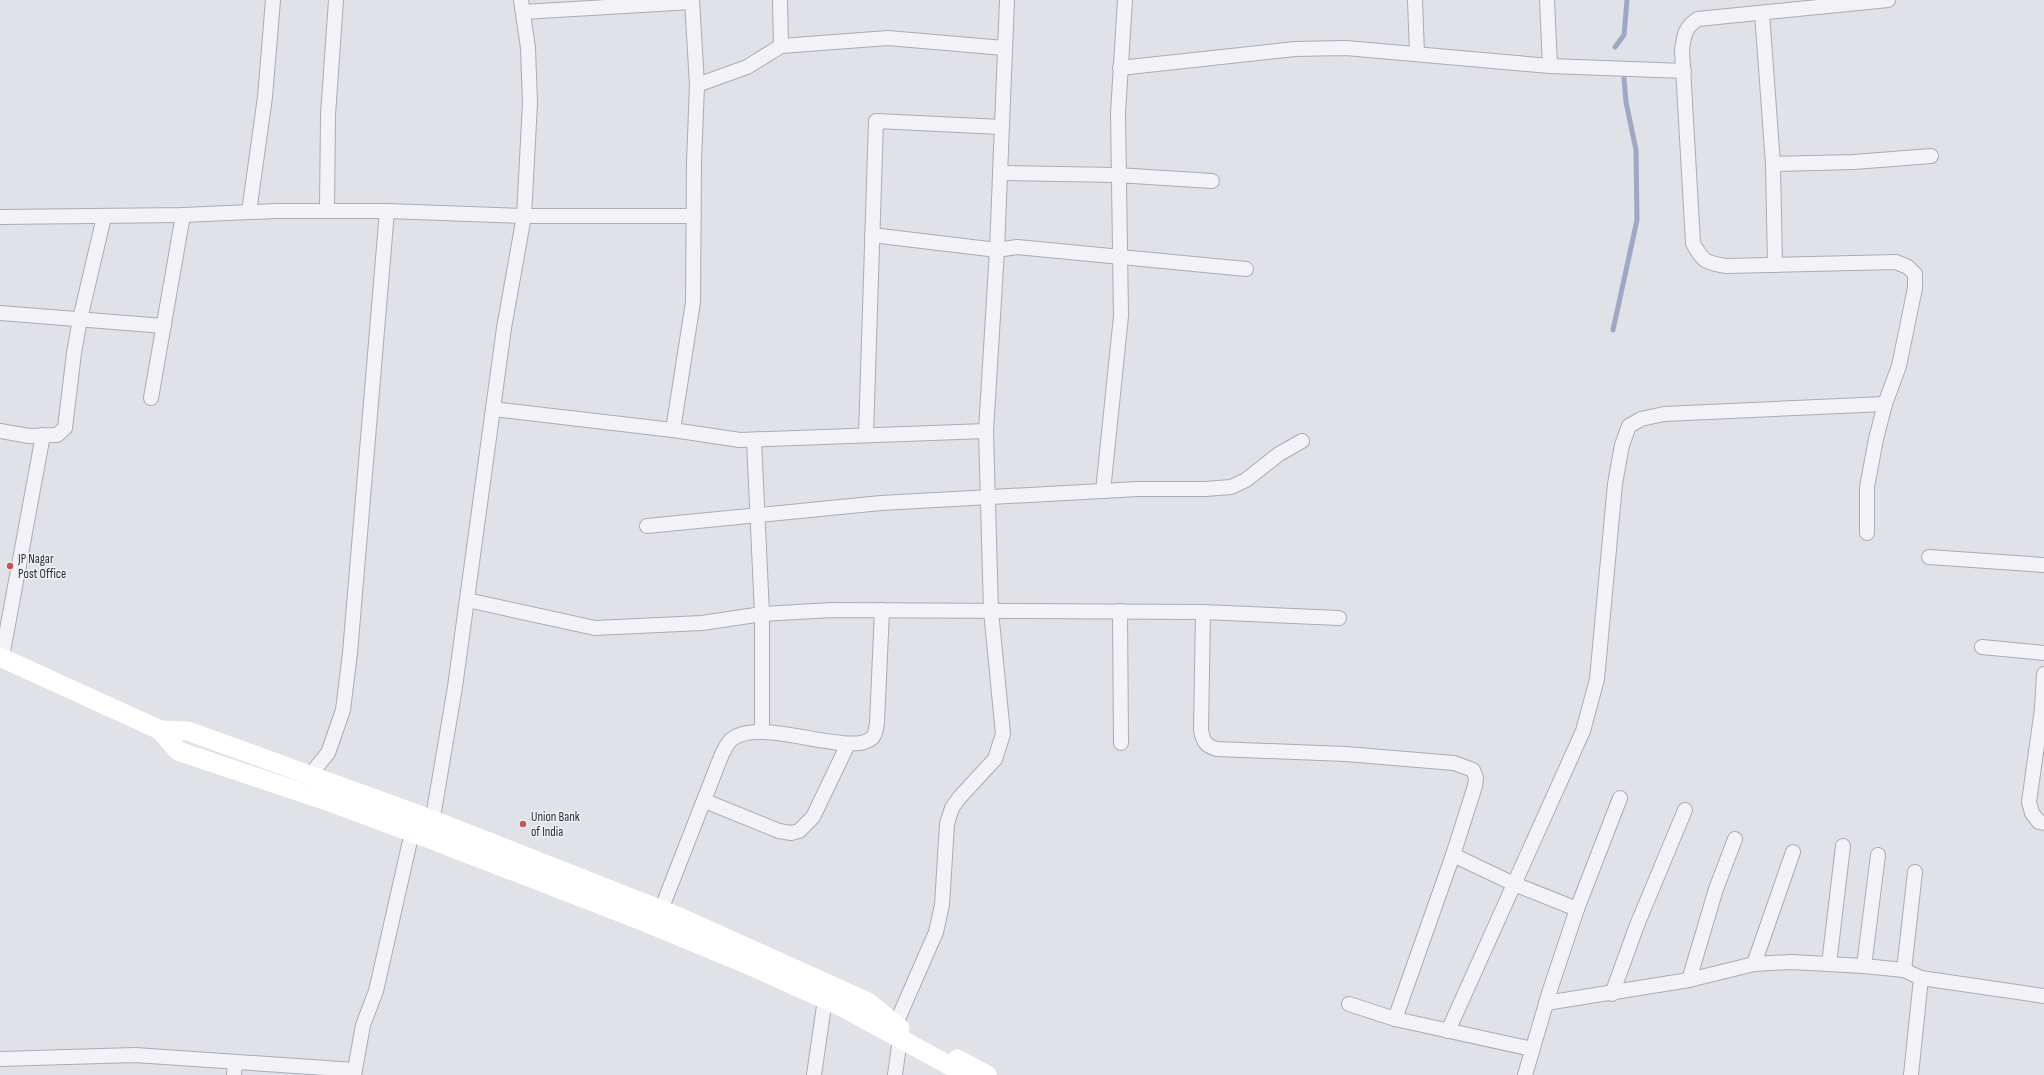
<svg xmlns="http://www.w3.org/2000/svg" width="2044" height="1075" viewBox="0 0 2044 1075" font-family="'Sofia Sans Condensed',sans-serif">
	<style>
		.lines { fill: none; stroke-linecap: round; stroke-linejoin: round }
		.stream { stroke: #9ea8c5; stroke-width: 5 }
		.minor-casing { stroke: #a9acb5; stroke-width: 16 }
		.minor { stroke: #f3f3f7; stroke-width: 14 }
		.secondary { stroke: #fff; stroke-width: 19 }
		.poi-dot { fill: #c35950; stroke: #f0f1f6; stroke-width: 1.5 }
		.labels { text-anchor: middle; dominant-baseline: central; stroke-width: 3; stroke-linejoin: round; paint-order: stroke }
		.poi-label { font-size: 13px; fill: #2a2d3e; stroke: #f0f1f6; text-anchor: start }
	</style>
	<rect width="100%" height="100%" fill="#e0e2e8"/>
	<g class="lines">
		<g class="stream">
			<path d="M 1615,47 L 1624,35 L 1627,0"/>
			<path d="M 1613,330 L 1637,220 L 1636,150 L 1626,102 L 1624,78"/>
		</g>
		<g class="minor-casing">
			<g id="minor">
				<path d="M 692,0 L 697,85 L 694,162 L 693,302 L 673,430 L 740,440 L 986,431"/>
				<path d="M 780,0 L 781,46"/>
				<path d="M 1415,0 L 1417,54"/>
				<path d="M 1547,0 L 1550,66"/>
				<path d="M 523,12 L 692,2"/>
				<path d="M 1762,13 L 1773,164 L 1775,265"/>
				<path d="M 1120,68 L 1295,49 L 1346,48 L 1550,66 L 1684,71"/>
				<path d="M 697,85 L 747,67 L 781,46 L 888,38 L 1004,48"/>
				<path d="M 1773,164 L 1854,162 L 1931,156"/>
				<path d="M 1000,173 L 1117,175 L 1212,181"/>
				<path d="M 327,211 L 328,115 L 336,0"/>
				<path d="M 249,212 L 265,97 L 273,0"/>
				<path d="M 0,217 L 183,215 L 276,211 L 387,211 L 524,216 L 694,216"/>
				<path d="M 872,235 L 997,250 L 1017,247 L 1246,269"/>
				<path d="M 0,313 L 164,326"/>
				<path d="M 151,398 L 183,215"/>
				<path d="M 493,409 L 673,430"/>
				<path d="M 0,431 L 29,436 L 57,435 L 65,428 L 74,353 L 80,319 L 104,217"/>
				<path d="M 866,435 L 876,121 L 1001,127"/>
				<path d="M 754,440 L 762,614 L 762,732"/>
				<path d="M 1103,491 L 1121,316 L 1118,113 L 1125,0"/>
				<path d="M 647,526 L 881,503 L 1138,489 L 1205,489 L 1231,487 L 1246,480 L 1279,454 L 1302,441"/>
				<path d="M 1867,533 L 1867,487 L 1876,439 L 1885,404 L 1899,366 L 1915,288 L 1915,274 L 1908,267 L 1896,262 L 1726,266 C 1706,263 1702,261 1693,243 L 1682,50 C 1684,35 1685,27 1698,19 L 1888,0"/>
				<path d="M 1929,557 L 2044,565"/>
				<path d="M 467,600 L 595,628 L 702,623 L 762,614 L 832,610 L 1203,612 L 1339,618"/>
				<path d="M 1120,611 L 1121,743"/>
				<path d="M 1203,612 L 1201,730 C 1203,742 1206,746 1217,749 L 1346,754 L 1454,763 L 1473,770 L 1476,778 L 1475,786 L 1453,855 L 1395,1019"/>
				<path d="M 1982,647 L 2044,653"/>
				<path d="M 2,657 L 43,435"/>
				<path d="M 2044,674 L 2042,709 L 2029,802 L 2032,813 L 2039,822 L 2044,823"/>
				<path d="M 310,775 L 328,753 L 343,710 L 350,653 L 387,211"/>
				<path d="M 705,801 L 779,831 L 791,833 L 799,831 L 813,817 L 848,744"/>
				<path d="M 431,829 L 455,687 L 504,328 L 524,216 L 530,103 L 528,48 L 521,0"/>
				<path d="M 1453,855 L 1514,884 L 1577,909"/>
				<path d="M 661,910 L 722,754 C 725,749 727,743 732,739 C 760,716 851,758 872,738 C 876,734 876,728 877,723 L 882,610"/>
				<path d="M 1754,964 L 1793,852"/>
				<path d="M 1829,964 L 1843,846"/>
				<path d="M 1864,966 L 1878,855"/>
				<path d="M 1904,970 L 1915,872"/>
				<path d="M 1921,978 L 2044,996"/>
				<path d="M 1689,980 L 1716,889 L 1735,839"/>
				<path d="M 1612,994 L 1637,925 L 1685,810"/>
				<path d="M 1546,1003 L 1689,980 L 1754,964 L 1791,962 L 1864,966 L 1904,970 L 1921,978 L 1911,1075"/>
				<path d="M 1349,1004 L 1395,1019 L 1532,1049"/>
				<path d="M 895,1026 L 936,932 L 942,905 L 947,824 L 952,808 L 959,798 L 995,759 L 1003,734 L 991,611 L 986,431 L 997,250 L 1007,0"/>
				<path d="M 1448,1031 L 1583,731 L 1597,679 L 1615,484 L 1622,445 L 1629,426 L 1641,419 L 1664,414 L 1885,404"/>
				<path d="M 0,1059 L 135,1055 L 355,1070"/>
				<path d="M 234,1075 L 235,1062"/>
				<path d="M 354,1075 L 363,1025 L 376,991 L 412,832"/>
				<path d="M 814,1075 L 825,999"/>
				<path d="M 895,1075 L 900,1038"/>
				<path d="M 1525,1075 L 1550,990 L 1577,909 L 1620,798"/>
			</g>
		</g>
		<use href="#minor" class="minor"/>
		<g class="secondary">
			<path d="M 0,657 L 160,730 L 178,751 L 330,802 L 430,839 L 642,921 L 751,966 L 842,1007 L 967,1075"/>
			<path d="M 160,730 L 188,731 L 433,820 L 677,916 L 868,1002 L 900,1028"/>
			<path d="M 957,1059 L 987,1075"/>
		</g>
	</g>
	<g class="poi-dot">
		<circle cx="10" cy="566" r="4"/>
		<circle cx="523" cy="824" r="4"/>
	</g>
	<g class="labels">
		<g class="poi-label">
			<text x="18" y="559">JP Nagar<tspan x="18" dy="15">Post Office</tspan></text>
			<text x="531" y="817">Union Bank<tspan x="531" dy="15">of India</tspan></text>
		</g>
	</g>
</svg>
